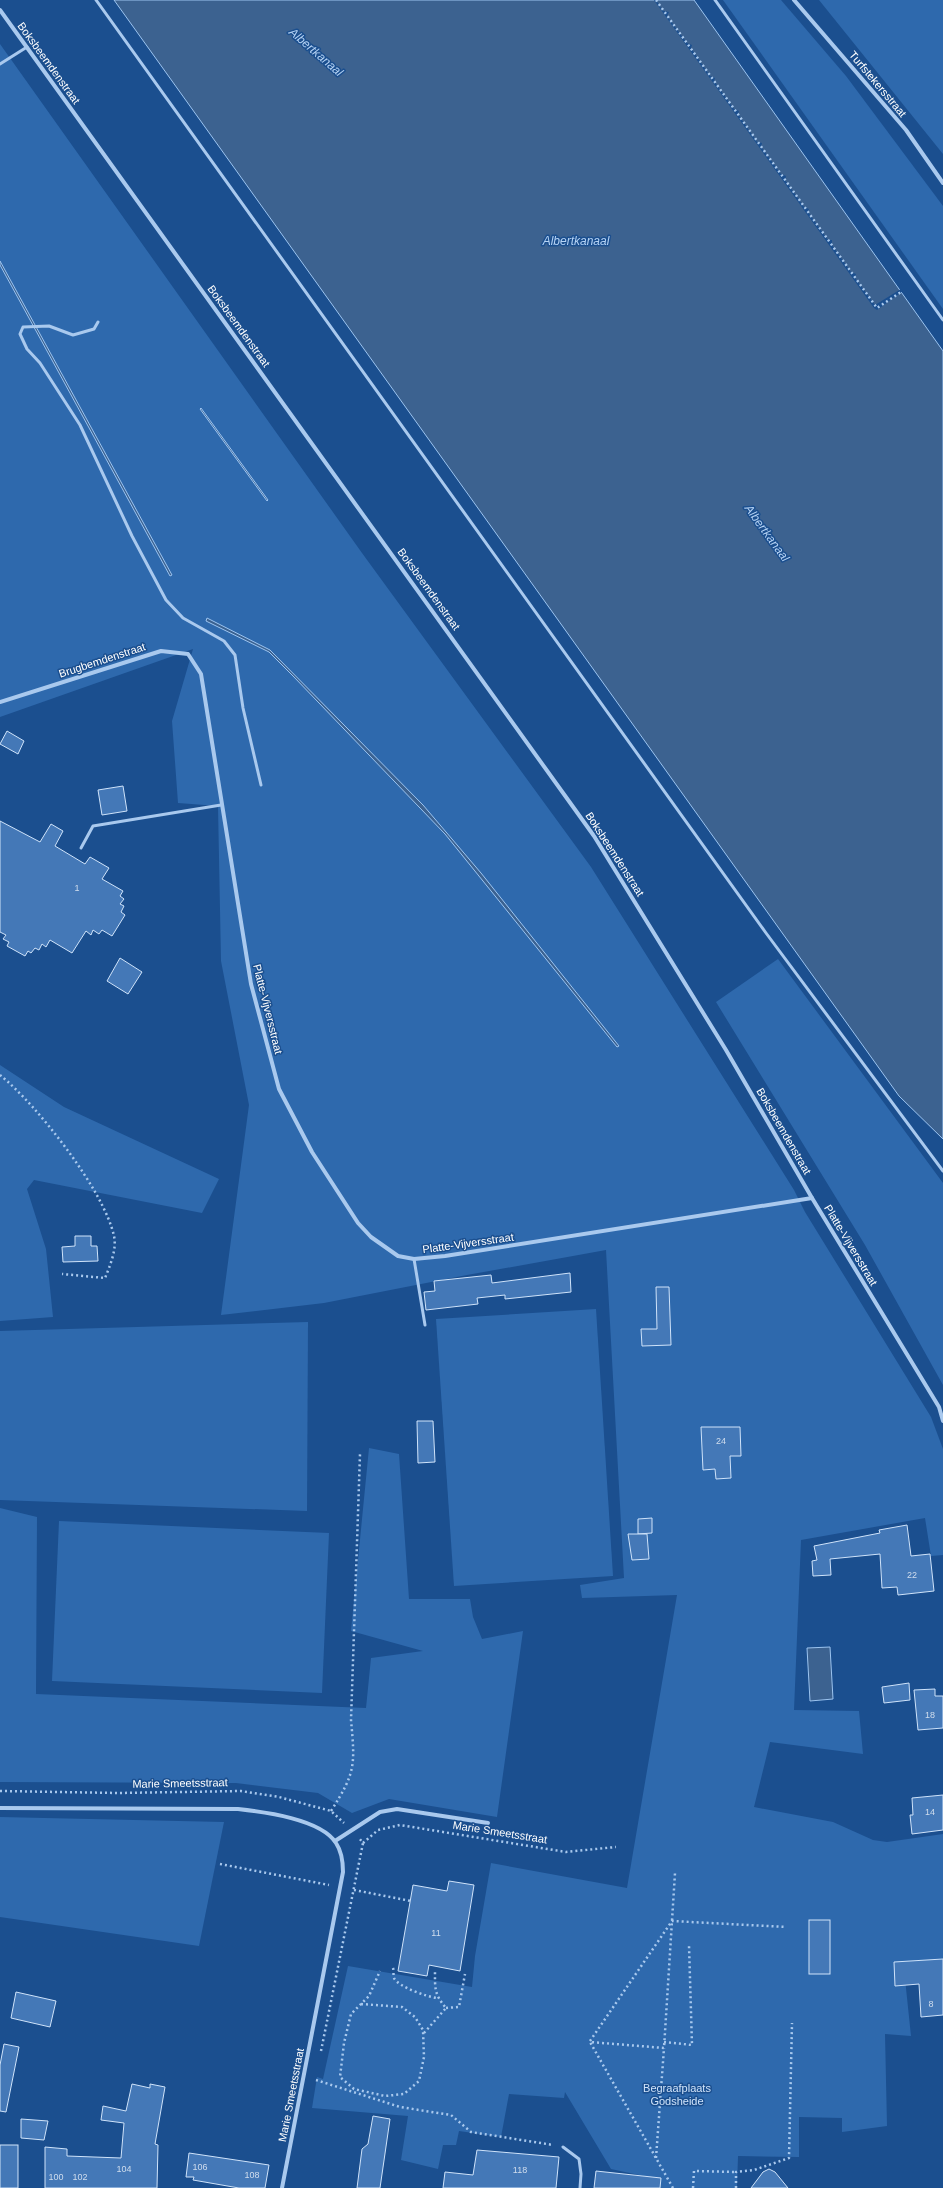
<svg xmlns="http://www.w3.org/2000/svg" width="943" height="2188" viewBox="0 0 943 2188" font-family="Helvetica,sans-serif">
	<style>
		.green { fill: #2e69ad }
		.water { fill: #3c6290; stroke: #9cc4f0 }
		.pier { fill: #1b4f8f }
		.building { fill: #4478b7; stroke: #cfe3fa }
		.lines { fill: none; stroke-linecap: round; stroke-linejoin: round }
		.path { stroke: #a9c9ee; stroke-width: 2.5; stroke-dasharray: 2 3; stroke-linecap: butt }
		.service { stroke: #a9c9ee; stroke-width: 3 }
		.minor { stroke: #a9c9ee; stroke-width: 4 }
		.labels { text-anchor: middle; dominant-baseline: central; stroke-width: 3; stroke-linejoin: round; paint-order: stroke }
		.number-label { font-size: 9px; fill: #d0dded }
		.street-label { font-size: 11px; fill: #fff; stroke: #1b4f8f }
		.park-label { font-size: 11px; fill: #cfe3fa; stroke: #1b4f8f }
		.water-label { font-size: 12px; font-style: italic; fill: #b5d3f5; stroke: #1b4f8f }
	</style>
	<rect width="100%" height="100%" fill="#1b4f8f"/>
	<g class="green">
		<path d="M 723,0 L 781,0 L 846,76 L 943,206 L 943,309 Z"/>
		<path d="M 819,0 L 943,0 L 943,154 Z"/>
		<path d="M 0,44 L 362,553 L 591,867 L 794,1190 L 805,1212 L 931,1417 L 943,1449 L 943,1555 L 931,1556 L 925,1518 L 801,1540 L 794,1710 L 859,1711 L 863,1754 L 770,1742 L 754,1807 L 833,1822 L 873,1840 L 887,1842 L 943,1834 L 943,1963 L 904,1969 L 911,2036 L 885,2034 L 887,2126 L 842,2132 L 842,2118 L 799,2117 L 799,2157 L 738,2156 L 737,2188 L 652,2188 L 653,2178 L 611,2169 L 565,2092 L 564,2098 L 509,2094 L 501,2137 L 459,2131 L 456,2145 L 443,2145 L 438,2169 L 401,2160 L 408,2116 L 312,2108 L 317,2077 L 323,2079 L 348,1966 L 472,1987 L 475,1956 L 491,1863 L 627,1888 L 677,1595 L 582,1598 L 580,1585 L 624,1578 L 606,1250 L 467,1275 L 324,1303 L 221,1315 L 249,1105 L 221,961 L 218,806 L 178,803 L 172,721 L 193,649 L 0,717 Z"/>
		<path d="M 778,959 L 943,1183 L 943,1385 L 865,1245 L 716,1002 Z"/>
		<path d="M 0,1065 L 64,1107 L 219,1179 L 202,1213 L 34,1180 L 27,1189 L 46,1249 L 53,1317 L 0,1321 Z"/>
		<path d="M 596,1309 L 613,1576 L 454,1586 L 436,1319 Z"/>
		<path d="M 308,1322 L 307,1511 L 0,1500 L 0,1331 Z"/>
		<path d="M 369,1448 L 399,1454 L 409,1599 L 470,1599 L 473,1617 L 482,1639 L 523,1631 L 497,1817 L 389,1799 L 352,1813 L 318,1793 L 236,1783 L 0,1782 L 0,1508 L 37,1517 L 36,1694 L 366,1708 L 371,1658 L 423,1651 L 351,1631 Z"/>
		<path d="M 59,1521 L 329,1533 L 322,1693 L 52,1681 Z"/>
		<path d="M 0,1817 L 224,1822 L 199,1946 L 0,1917 Z"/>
	</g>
	<g class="water">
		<path d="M 114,0 L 694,0 L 943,351 L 943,1139 L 899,1096 Z"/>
		<path d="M 0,261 L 172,575 L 170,576 L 0,265 Z"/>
		<path d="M 201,408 L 268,500 L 267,501 L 200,409 Z"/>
		<path d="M 207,618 L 270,650 L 423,805 L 481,873 L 619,1046 L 617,1047 L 445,834 L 293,676 L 269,652 L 206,621 Z"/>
		<path d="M 830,1647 L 833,1699 L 810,1701 L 807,1648 Z"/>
	</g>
	<path class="pier" d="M 654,0 L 656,0 L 663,11 L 669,12 L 667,16 L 687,43 L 692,45 L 691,48 L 710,76 L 715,78 L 714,81 L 734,109 L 739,111 L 738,114 L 757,142 L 762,143 L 761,147 L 781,174 L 786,176 L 785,180 L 804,207 L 809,209 L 808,212 L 828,240 L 832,240 L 832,245 L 851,272 L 856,274 L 855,278 L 875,305 L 901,289 L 903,291 L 877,310 L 874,308 Z"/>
	<g class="building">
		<path d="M 7,731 L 24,741 L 18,754 L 0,744 Z"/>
		<path d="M 123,786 L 127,811 L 102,815 L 98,790 Z"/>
		<path d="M 0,821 L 40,842 L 51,824 L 63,831 L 55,846 L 85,864 L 90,857 L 109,868 L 102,879 L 123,891 L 120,896 L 124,899 L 120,904 L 124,906 L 121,912 L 125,915 L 112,936 L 102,930 L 99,934 L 93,930 L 91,935 L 86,931 L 72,953 L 50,940 L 46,947 L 42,944 L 39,950 L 35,948 L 31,953 L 28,951 L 25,956 L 7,946 L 9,942 L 3,939 L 6,935 L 0,932 Z"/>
		<path d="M 120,958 L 142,972 L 128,994 L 107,981 Z"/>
		<path d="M 75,1236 L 91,1236 L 91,1246 L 97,1246 L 98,1261 L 63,1262 L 62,1247 L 75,1246 Z"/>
		<path d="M 570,1273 L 571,1292 L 505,1299 L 505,1295 L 477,1298 L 478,1304 L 426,1310 L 424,1292 L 435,1291 L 434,1281 L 491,1275 L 492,1283 Z"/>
		<path d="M 656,1287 L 669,1287 L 671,1345 L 642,1346 L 641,1329 L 657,1329 Z"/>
		<path d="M 417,1421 L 433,1421 L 435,1462 L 418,1463 Z"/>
		<path d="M 701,1427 L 740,1427 L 741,1456 L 730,1456 L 731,1478 L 716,1479 L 715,1469 L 703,1470 Z"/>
		<path d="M 652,1518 L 652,1533 L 638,1534 L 638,1519 Z"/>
		<path d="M 907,1525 L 911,1556 L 930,1554 L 934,1591 L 898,1595 L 897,1587 L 882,1588 L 880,1554 L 830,1559 L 831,1575 L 813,1576 L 812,1561 L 817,1560 L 814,1546 L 880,1533 L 879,1530 Z"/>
		<path d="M 628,1534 L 647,1534 L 649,1559 L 632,1560 Z"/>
		<path d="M 909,1683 L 910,1700 L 884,1703 L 882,1687 Z"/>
		<path d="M 935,1689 L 935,1696 L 943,1696 L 943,1728 L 918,1730 L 914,1690 Z"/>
		<path d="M 943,1795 L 943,1830 L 912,1834 L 910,1815 L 913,1815 L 912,1798 Z"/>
		<path d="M 449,1881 L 474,1885 L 460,1971 L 429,1965 L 427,1976 L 398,1971 L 413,1885 L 447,1891 Z"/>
		<rect x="809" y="1920" width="21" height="54"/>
		<path d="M 943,1959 L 943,2015 L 921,2017 L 919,1984 L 895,1986 L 894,1962 Z"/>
		<path d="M 16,1992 L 56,2001 L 50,2027 L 11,2018 Z"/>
		<path d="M 4,2044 L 19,2047 L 6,2112 L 0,2111 L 0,2065 Z"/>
		<path d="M 132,2084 L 150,2088 L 150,2084 L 165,2087 L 155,2144 L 158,2145 L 157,2188 L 45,2188 L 45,2147 L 67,2149 L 67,2156 L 121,2158 L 124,2123 L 101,2120 L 103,2106 L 126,2111 Z"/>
		<path d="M 373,2116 L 390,2119 L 380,2188 L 357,2188 L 362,2149 L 368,2144 Z"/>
		<path d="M 21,2119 L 48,2121 L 44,2140 L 21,2138 Z"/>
		<rect x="0" y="2145" width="18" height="43"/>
		<path d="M 477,2150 L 559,2157 L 556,2188 L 443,2188 L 445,2172 L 473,2175 Z"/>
		<path d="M 189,2153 L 269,2165 L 265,2188 L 239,2188 L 193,2180 L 194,2177 L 186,2177 Z"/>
		<path d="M 769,2169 L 775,2172 L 788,2188 L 751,2188 L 763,2172 Z"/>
		<path d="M 596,2171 L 661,2178 L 660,2188 L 594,2188 Z"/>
	</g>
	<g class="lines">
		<g class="path">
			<path d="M 656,0 L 877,308 L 901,292"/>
			<path d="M 0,1075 C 36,1104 104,1190 114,1236 C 117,1249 110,1266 105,1278 L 62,1274"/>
			<path d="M 0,1791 L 118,1793 L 241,1791 L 279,1797 L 331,1811 L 344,1823"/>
			<path d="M 331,1811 C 356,1772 355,1765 351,1720 L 360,1454"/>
			<path d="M 363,1843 L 378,1830 L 400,1825 L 566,1852 L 616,1847"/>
			<path d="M 220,1864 L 329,1885"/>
			<path d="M 354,1890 L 411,1901"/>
			<path d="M 393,1968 C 394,1971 393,1975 394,1978 C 398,1987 428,1997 437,1998"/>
			<path d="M 361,2004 L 402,2007 L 415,2017 L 423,2030 L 424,2057 L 419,2081 L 404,2094 L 385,2096 L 354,2089 L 340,2077 L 344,2043 L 351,2014 L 369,1996 L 380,1971"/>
			<path d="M 446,2008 L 459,2007 L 465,1974"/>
			<path d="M 424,2033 L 446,2008 C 434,1994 435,1988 435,1970"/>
			<path d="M 590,2041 L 672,1921 L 786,1927"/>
			<path d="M 664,2042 L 692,2045 L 689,1945"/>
			<path d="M 321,2051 L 363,1843 L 359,1838"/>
			<path d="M 316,2080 L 400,2107 L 451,2115 L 471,2132 L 553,2145"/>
			<path d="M 656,2158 L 664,2048"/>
			<path d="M 673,2188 L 590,2042 L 664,2048 L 675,1873"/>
			<path d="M 693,2188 L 694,2171 L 736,2172"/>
			<path d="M 736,2188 L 736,2172 L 754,2170 L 789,2158 L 792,2023"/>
		</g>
		<g class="service">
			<path d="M 96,0 L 766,933 L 943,1171"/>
			<path d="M 715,0 L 943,320"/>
			<path d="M 0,64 L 27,47"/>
			<path d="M 98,322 L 94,329 L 73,335 L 49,326 L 23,327 L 20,334 L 27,349 L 40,363 L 80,425 L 132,536 L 166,600 L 183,618 L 224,641 L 235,655 L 243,708 L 261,785"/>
			<path d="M 81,848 L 93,826 L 221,805"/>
			<path d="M 414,1259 L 425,1325"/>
			<path d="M 563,2147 L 579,2159 L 581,2174 L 580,2188"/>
		</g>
		<g class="minor">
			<path d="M 794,0 L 906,130 L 943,183"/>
			<path d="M 0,10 L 594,836 L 726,1050 L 812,1198 L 939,1407 L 943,1421"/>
			<path d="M 0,702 L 161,651 L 188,654 L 201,674 L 251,984 L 279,1089 L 312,1152 L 358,1223 L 371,1237 L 398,1256 L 414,1259 L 445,1256 L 812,1198"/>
			<path d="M 0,1808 L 238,1809 C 264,1812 321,1819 336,1843 C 342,1852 343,1861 343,1872 L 282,2188"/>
			<path d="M 335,1841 L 380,1812 L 397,1809 L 488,1823"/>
		</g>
	</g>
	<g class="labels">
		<g class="number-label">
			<text x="77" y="888">1</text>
			<text x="721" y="1441">24</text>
			<text x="912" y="1575">22</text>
			<text x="930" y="1715">18</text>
			<text x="930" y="1812">14</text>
			<text x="436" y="1933">11</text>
			<text x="931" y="2004">8</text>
			<text x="200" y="2167">106</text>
			<text x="124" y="2169">104</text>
			<text x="520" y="2170">118</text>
			<text x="252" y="2175">108</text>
			<text x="56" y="2177">100</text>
			<text x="80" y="2177">102</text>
		</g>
		<g class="street-label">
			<text transform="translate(49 63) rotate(54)">Boksbeemdenstraat</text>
			<text transform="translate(878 84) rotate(50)">Turfstekersstraat</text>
			<text transform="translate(239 326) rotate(54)">Boksbeemdenstraat</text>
			<text transform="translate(429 589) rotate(54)">Boksbeemdenstraat</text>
			<text transform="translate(102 660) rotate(-18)">Brugbemdenstraat</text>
			<text transform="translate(615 854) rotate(57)">Boksbeemdenstraat</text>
			<text transform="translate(268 1009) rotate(76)">Platte-Vijversstraat</text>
			<text transform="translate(784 1131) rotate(60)">Boksbeemdenstraat</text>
			<text transform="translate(468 1243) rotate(-8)">Platte-Vijversstraat</text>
			<text transform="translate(851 1245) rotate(59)">Platte-Vijversstraat</text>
			<text transform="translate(180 1783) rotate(-1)">Marie Smeetsstraat</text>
			<text transform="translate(500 1832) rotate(9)">Marie Smeetsstraat</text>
			<text transform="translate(291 2095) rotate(-79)">Marie Smeetsstraat</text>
		</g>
		<g class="park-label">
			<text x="677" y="2088">Begraafplaats<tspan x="677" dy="13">Godsheide</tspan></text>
		</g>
		<g class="water-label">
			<text transform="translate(316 52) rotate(41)">Albertkanaal</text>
			<text x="576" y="241">Albertkanaal</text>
			<text transform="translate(767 533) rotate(54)">Albertkanaal</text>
		</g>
	</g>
</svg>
